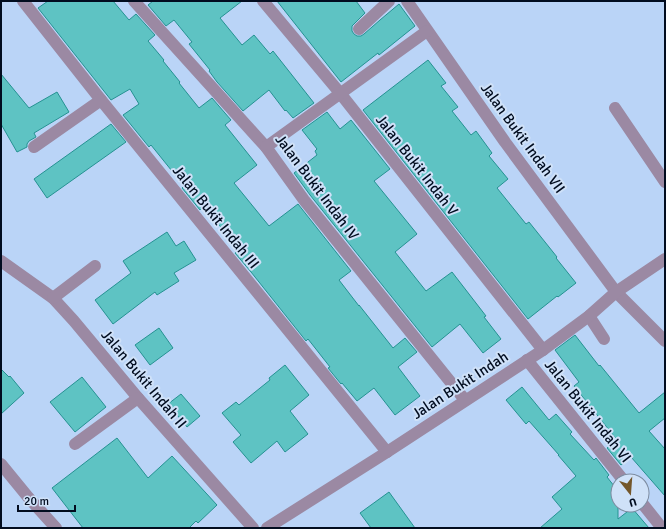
<svg xmlns="http://www.w3.org/2000/svg" width="666" height="529" viewBox="0 0 666 529" font-family="Signika,sans-serif">
	<style>
		.building { fill: #5ec3c3; stroke: #259292 }
		.lines { fill: none; stroke-linecap: round; stroke-linejoin: round }
		.minor { stroke: #9b89a3; stroke-width: 12 }
		.labels { text-anchor: middle; dominant-baseline: central; stroke-width: 4; stroke-linejoin: round; paint-order: stroke }
		.street-label { font-size: 15px; fill: #010c1f; stroke: #cfe1f8 }
	</style>
	<rect width="100%" height="100%" fill="#bad4f7"/>
	<g class="building">
		<path d="M 48,1 L 113,1 L 129,20 L 136,14 L 155,35 L 148,41 L 164,60 L 163,61 L 180,82 L 179,83 L 199,108 L 212,98 L 231,120 L 225,125 L 257,165 L 234,183 L 269,226 L 298,204 L 351,271 L 339,280 L 359,306 L 359,305 L 393,348 L 405,338 L 417,352 L 398,367 L 420,396 L 395,415 L 374,388 L 357,401 L 342,383 L 341,384 L 328,368 L 330,367 L 308,339 L 306,341 L 251,272 L 235,253 L 239,250 L 204,206 L 200,210 L 182,188 L 184,186 L 151,145 L 149,147 L 123,115 L 139,104 L 130,89 L 111,100 L 38,8 Z"/>
		<path d="M 153,1 L 242,1 L 220,18 L 242,45 L 254,35 L 270,54 L 273,51 L 314,103 L 293,118 L 286,110 L 285,111 L 269,90 L 243,111 L 217,82 L 209,71 L 210,70 L 189,44 L 192,42 L 174,20 L 166,26 L 148,5 Z"/>
		<path d="M 277,1 L 356,1 L 365,13 L 352,26 L 352,31 L 354,34 L 357,36 L 361,36 L 364,34 L 380,20 L 399,4 L 415,26 L 379,55 L 378,53 L 341,82 Z"/>
		<path d="M 428,60 L 446,83 L 441,86 L 458,107 L 452,111 L 471,135 L 476,131 L 492,153 L 489,156 L 508,179 L 497,188 L 526,224 L 529,222 L 557,257 L 556,258 L 576,283 L 558,297 L 557,296 L 528,319 L 363,110 Z"/>
		<path d="M 1,74 L 29,108 L 57,92 L 69,112 L 34,133 L 36,137 L 29,141 L 27,144 L 27,147 L 17,152 L 1,124 Z"/>
		<path d="M 327,112 L 340,129 L 351,120 L 390,169 L 374,181 L 417,234 L 395,252 L 426,291 L 452,272 L 486,316 L 484,317 L 501,339 L 483,353 L 460,324 L 432,347 L 310,195 L 294,173 L 317,155 L 315,151 L 317,149 L 302,130 Z"/>
		<path d="M 111,124 L 126,142 L 47,198 L 34,179 Z"/>
		<path d="M 167,232 L 176,246 L 184,241 L 196,260 L 174,273 L 179,281 L 157,295 L 155,292 L 113,324 L 95,300 L 131,273 L 123,261 Z"/>
		<path d="M 159,328 L 173,348 L 150,365 L 135,345 Z"/>
		<path d="M 575,335 L 599,366 L 600,365 L 639,413 L 665,392 L 665,418 L 649,431 L 665,449 L 665,496 L 631,457 L 621,465 L 607,448 L 617,440 L 574,386 L 579,382 L 555,350 Z"/>
		<path d="M 285,365 L 309,395 L 290,411 L 308,434 L 285,452 L 277,441 L 251,463 L 233,442 L 241,435 L 222,413 L 236,402 L 239,405 L 270,380 L 269,378 Z"/>
		<path d="M 1,369 L 9,377 L 10,376 L 24,393 L 1,414 Z"/>
		<path d="M 82,377 L 106,407 L 75,432 L 50,402 Z"/>
		<path d="M 522,387 L 549,420 L 556,414 L 572,432 L 570,434 L 594,460 L 596,458 L 609,475 L 607,477 L 618,491 L 618,519 L 632,508 L 649,528 L 540,528 L 562,509 L 552,497 L 576,476 L 558,455 L 559,455 L 529,421 L 526,424 L 506,400 Z"/>
		<path d="M 181,394 L 200,416 L 187,427 L 168,404 Z"/>
		<path d="M 117,438 L 148,478 L 172,456 L 217,505 L 198,523 L 196,521 L 189,528 L 83,528 L 52,488 Z"/>
		<path d="M 389,492 L 415,528 L 371,528 L 360,513 Z"/>
	</g>
	<g class="lines">
		<g class="minor">
			<path d="M 23,1 L 101,100 L 387,452"/>
			<path d="M 134,1 L 266,147 L 304,200 L 465,400"/>
			<path d="M 263,1 L 340,93 L 543,350"/>
			<path d="M 407,1 L 505,142 L 616,292 L 665,341"/>
			<path d="M 359,29 L 389,1"/>
			<path d="M 615,108 L 665,182"/>
			<path d="M 34,147 L 101,100"/>
			<path d="M 266,147 L 427,31"/>
			<path d="M 1,261 L 53,298 L 74,321 L 138,398 L 253,528"/>
			<path d="M 53,298 L 95,266"/>
			<path d="M 589,316 L 604,339"/>
			<path d="M 527,360 L 624,481"/>
			<path d="M 75,444 L 138,398"/>
			<path d="M 1,464 L 28,497 L 56,528"/>
			<path d="M 642,503 L 662,528"/>
			<path d="M 267,528 L 387,452 L 543,350 L 589,316 L 616,292 L 665,259"/>
		</g>
	</g>
	<g class="labels">
		<g class="street-label">
			<text transform="translate(523 138) rotate(54)">Jalan Bukit Indah VII</text>
			<text transform="translate(417 165) rotate(52)">Jalan Bukit Indah V</text>
			<text transform="translate(317 187) rotate(53)">Jalan Bukit Indah IV</text>
			<text transform="translate(216 217) rotate(51)">Jalan Bukit Indah III</text>
			<text transform="translate(144 379) rotate(50)">Jalan Bukit Indah II</text>
			<text transform="translate(460 385) rotate(-33)">Jalan Bukit Indah</text>
			<text transform="translate(588 411) rotate(51)">Jalan Bukit Indah VI</text>
		</g>
	</g>
	<rect width="666" height="529" fill="none" stroke="#010c1f" stroke-width="4"/>
	<g transform="translate(630 493) rotate(163)"><circle r="19" fill="#cfe1f8" stroke="#7d8ca1"/>
	<path d="M0-3L7 15L0 10L-7 15Z" fill="#74572b"/>
	<text y="-6" font-size="11" font-weight="bold" text-anchor="middle" fill="#010c1f">U</text>
	</g>
	<path d="M18 505v6h57v-6" fill="none" stroke="#010c1f" stroke-width="2"/>
	<text x="24" y="505" font-size="12" fill="#010c1f" stroke="#cfe1f8" stroke-width="3" paint-order="stroke">20 m</text>
</svg>
